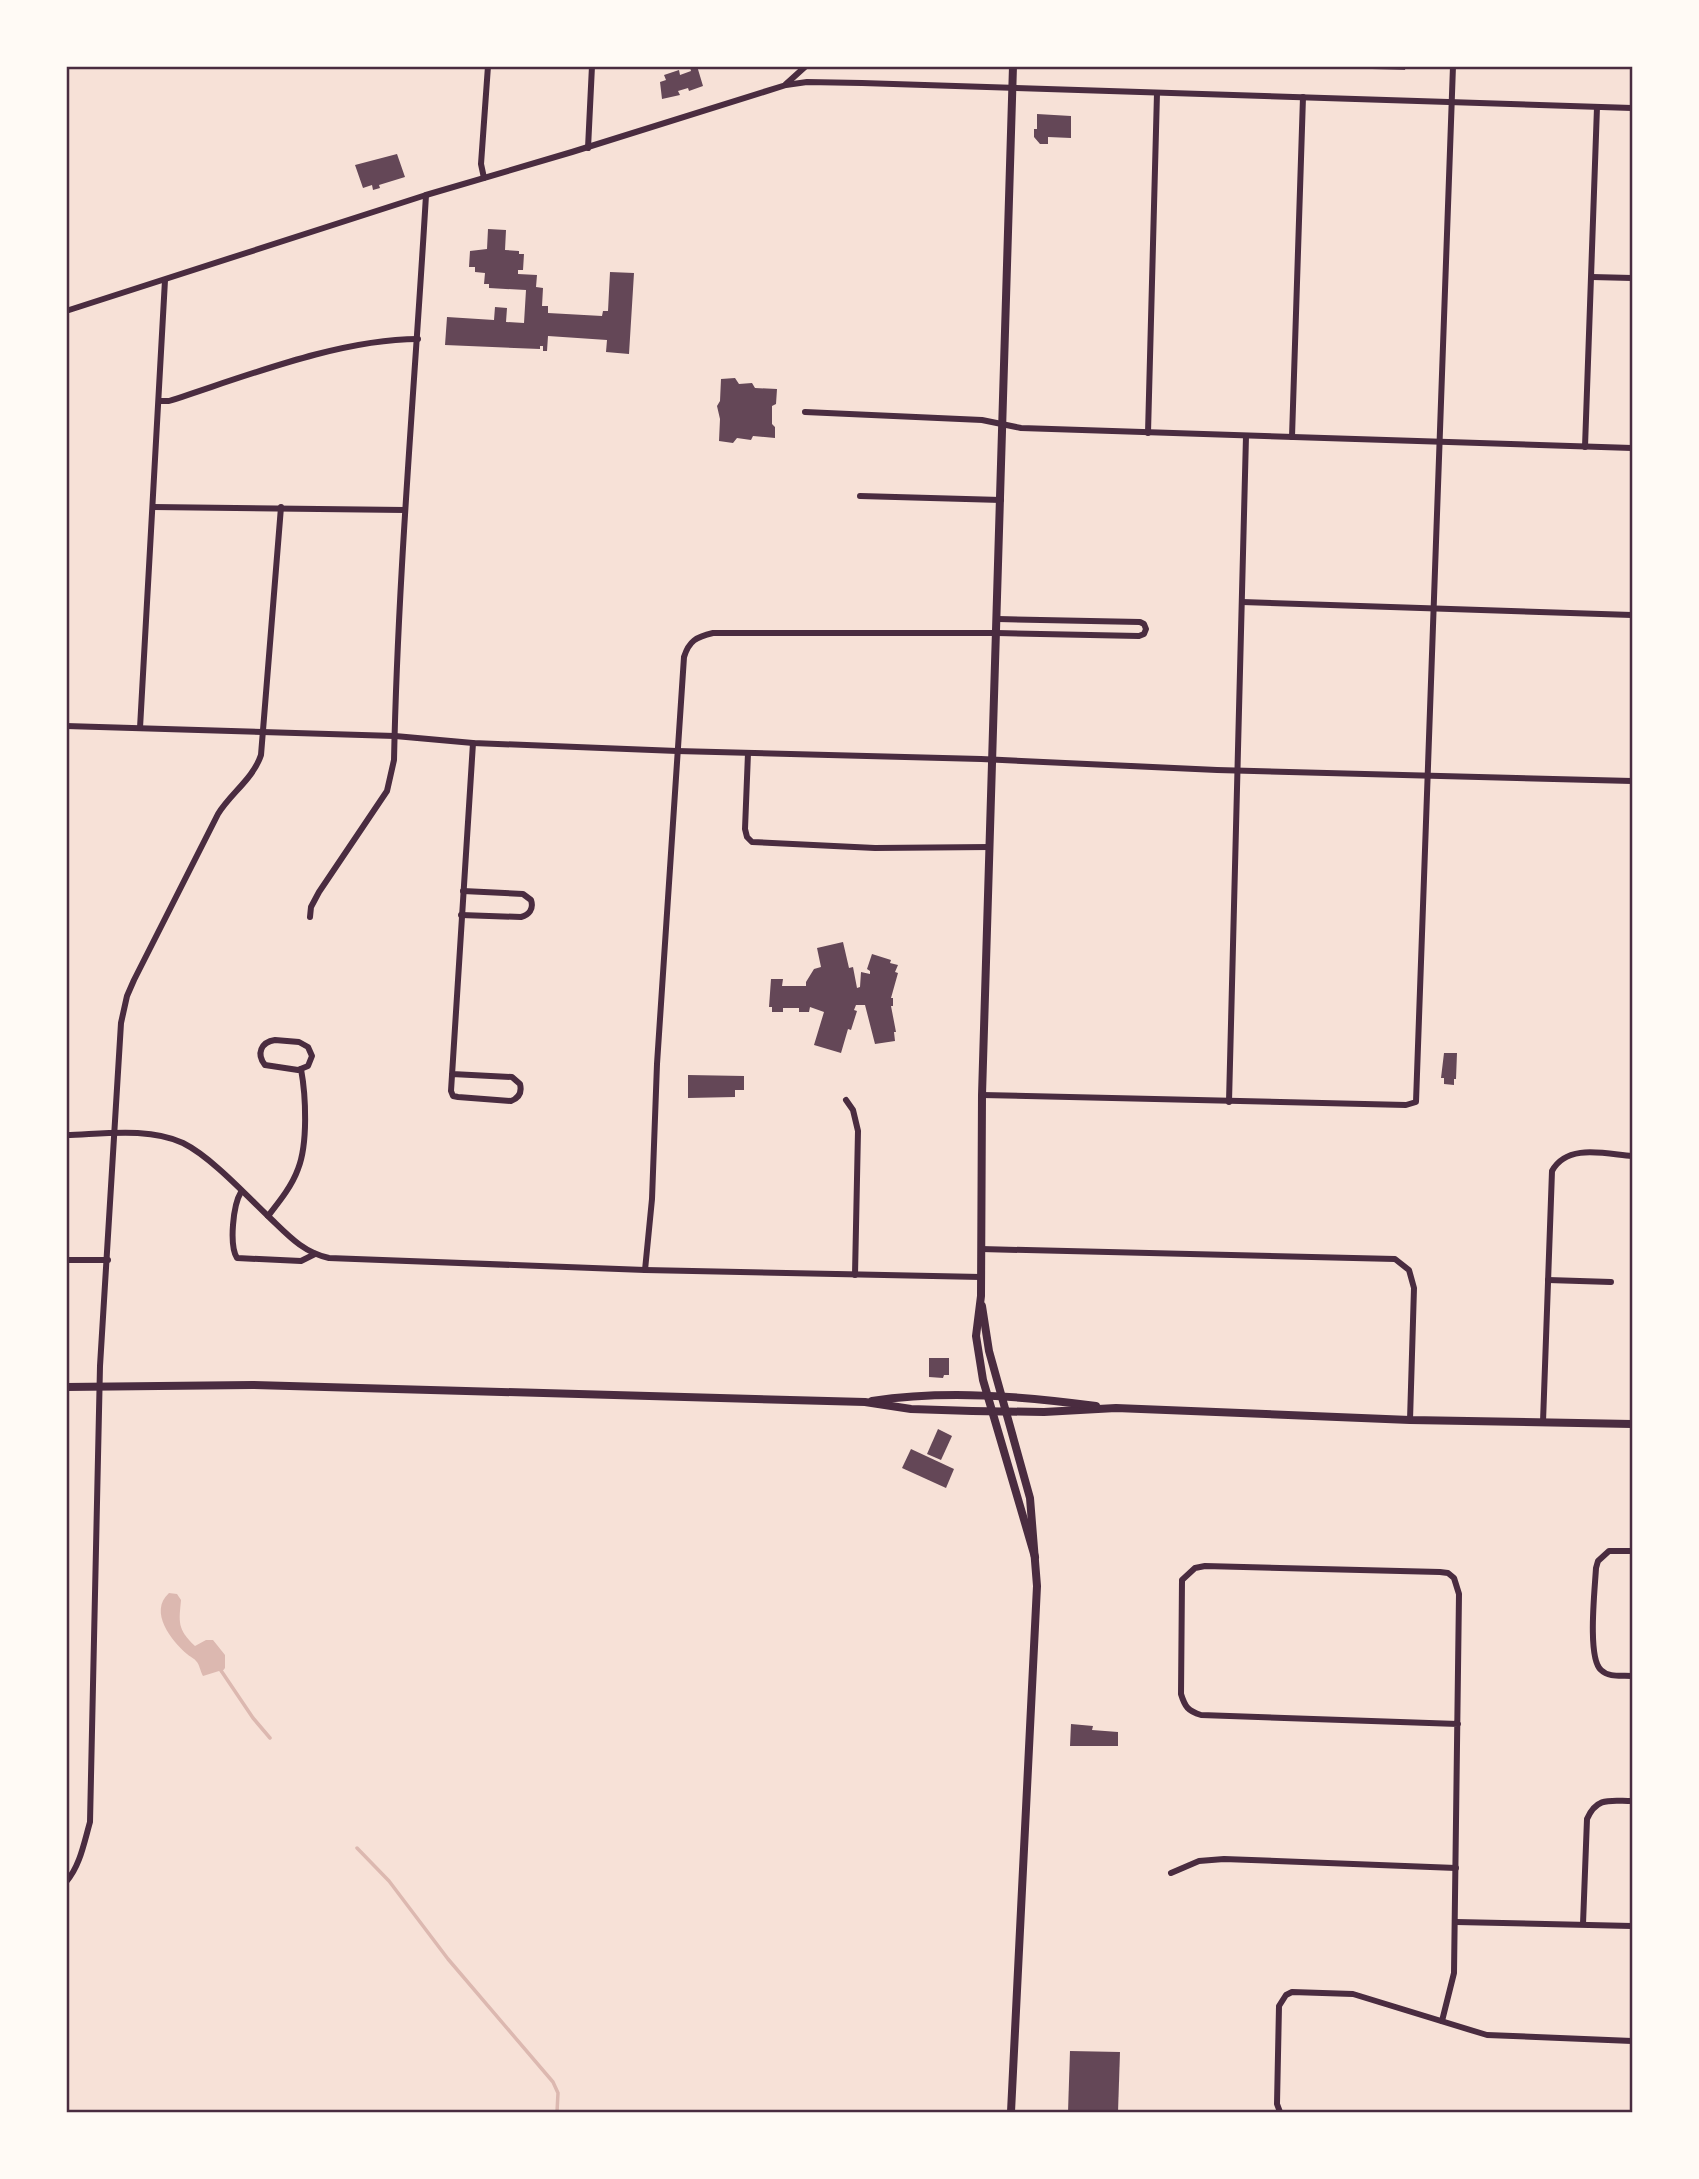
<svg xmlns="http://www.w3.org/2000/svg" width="1699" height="2179" viewBox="0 0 1699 2179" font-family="Roboto,sans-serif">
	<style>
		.water { fill: #dcb8b0 }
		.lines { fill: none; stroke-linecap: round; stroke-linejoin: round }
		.stream { stroke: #dcb8b0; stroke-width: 3.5 }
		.building { fill: #644757 }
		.minor { stroke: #4a2c40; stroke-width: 6 }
		.tertiary { stroke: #4a2c40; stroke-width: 8 }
		.neatline { fill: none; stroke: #4a2c40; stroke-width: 2.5 }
	</style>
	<rect width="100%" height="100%" fill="#f7e1d7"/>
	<path class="water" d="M 169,1593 L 177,1594 L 181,1600 C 179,1622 177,1629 195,1646 L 206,1640 L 213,1640 L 225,1655 L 225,1668 L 221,1673 L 219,1671 L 203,1676 C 200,1671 200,1665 196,1661 C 195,1659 189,1656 187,1654 C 172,1641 148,1612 169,1593 Z"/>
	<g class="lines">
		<g class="stream">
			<path d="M 222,1672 L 253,1718 L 270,1738"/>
			<path d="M 357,1848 L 389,1881 L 448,1959 L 553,2082 L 558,2093 L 557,2112"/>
		</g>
	</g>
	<g class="building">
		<path d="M 697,66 L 703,86 L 689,91 L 688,88 L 678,91 L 680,95 L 662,99 L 660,82 L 666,80 L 664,75 L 679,70 L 680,75 L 691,71 L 690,67 Z"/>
		<path d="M 1372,66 L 1406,66 L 1405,70 L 1372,69 Z"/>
		<path d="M 1037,114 L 1071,116 L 1071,138 L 1048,137 L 1048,144 L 1040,144 L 1034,137 L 1034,129 L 1037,129 Z"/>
		<path d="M 397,154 L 405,177 L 379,185 L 380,188 L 373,190 L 372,185 L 363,188 L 355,165 Z"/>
		<path d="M 488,229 L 506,230 L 505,250 L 519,251 L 519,254 L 524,254 L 523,270 L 518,270 L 518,274 L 537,275 L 536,287 L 543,288 L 542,306 L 548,306 L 548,313 L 602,316 L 603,311 L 608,311 L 610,272 L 634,273 L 629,354 L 606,352 L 607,340 L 548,336 L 547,351 L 543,351 L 543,346 L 540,346 L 540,349 L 445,345 L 447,317 L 494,320 L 495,307 L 507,308 L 506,322 L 524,323 L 526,290 L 489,288 L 489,284 L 484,284 L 485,273 L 475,272 L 475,267 L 469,267 L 470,251 L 487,249 Z"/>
		<path d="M 735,378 L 739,384 L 752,383 L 755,388 L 777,389 L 776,404 L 772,406 L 772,424 L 775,427 L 775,438 L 753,436 L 751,440 L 737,438 L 733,443 L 719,441 L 720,419 L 717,406 L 720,401 L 721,379 Z"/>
		<path d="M 843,942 L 849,968 L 853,967 L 857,988 L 860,987 L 861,972 L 870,974 L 870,971 L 867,969 L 872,954 L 891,960 L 890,963 L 898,965 L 895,972 L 898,973 L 891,998 L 893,998 L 893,1006 L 891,1006 L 896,1032 L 894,1032 L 895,1041 L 875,1044 L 865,1005 L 856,1005 L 854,1010 L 857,1011 L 851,1030 L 848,1029 L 841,1053 L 814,1045 L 824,1012 L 810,1007 L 809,1012 L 799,1012 L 799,1008 L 783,1008 L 783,1012 L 772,1012 L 772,1007 L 769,1007 L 771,979 L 783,979 L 782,986 L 806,986 L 806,982 L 814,969 L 821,967 L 817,948 Z"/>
		<path d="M 1444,1053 L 1457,1053 L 1456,1079 L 1454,1079 L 1454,1085 L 1444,1084 L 1444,1078 L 1441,1078 Z"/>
		<path d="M 688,1075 L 744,1076 L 744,1090 L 735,1090 L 735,1097 L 688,1098 Z"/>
		<path d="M 929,1358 L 949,1358 L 949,1375 L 944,1375 L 943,1378 L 929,1377 Z"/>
		<path d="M 938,1429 L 952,1436 L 941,1460 L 927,1454 Z"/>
		<path d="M 911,1449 L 954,1469 L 946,1488 L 902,1468 Z"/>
		<path d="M 1071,1724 L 1093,1726 L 1092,1730 L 1118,1732 L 1118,1746 L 1070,1746 Z"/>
		<path d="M 1070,2051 L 1120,2052 L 1118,2112 L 1068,2112 Z"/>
	</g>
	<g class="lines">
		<g class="minor">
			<path d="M 786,84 L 806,66"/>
			<path d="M 588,148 L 592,66"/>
			<path d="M 484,178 L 481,164 L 488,66"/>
			<path d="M 1592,277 L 1632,278"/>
			<path d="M 66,311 L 426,195 L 572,152 L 786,85 L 807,82 L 862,83 L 1632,108"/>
			<path d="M 159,401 L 169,401 C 244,377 339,339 418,339"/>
			<path d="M 805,412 L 982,420 L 1021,428 L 1632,448"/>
			<path d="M 1148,433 L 1157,93"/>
			<path d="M 1292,437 L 1303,97"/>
			<path d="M 1585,447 L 1597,107"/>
			<path d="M 860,496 L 1001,500"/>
			<path d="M 153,507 L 405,510"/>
			<path d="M 1242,602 L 1632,615"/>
			<path d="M 66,726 L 395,736 L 473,743 L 677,751 L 981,759 L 1217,770 L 1632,781"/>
			<path d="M 140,728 L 165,280"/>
			<path d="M 748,753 L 745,829 L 747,837 L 752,842 L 875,848 L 990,847"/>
			<path d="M 461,915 L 521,917 C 529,915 534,909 531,900 L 523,894 L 463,891"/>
			<path d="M 310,917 L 311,907 L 319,892 L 387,791 L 394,760 C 398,571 415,383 426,195"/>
			<path d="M 275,1040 L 299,1042 L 308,1047 L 312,1056 L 308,1066 L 298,1070 L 265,1065 C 256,1054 261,1042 275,1040 Z"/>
			<path d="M 452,1074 L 512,1077 L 520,1084 C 522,1092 519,1098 511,1101 L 458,1097 L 453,1096 L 451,1091 L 473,743"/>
			<path d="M 982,1095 L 1406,1105 L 1416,1102 L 1453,66"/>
			<path d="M 846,1100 L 853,1110 L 858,1131 L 855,1275"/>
			<path d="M 1229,1102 L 1246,436"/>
			<path d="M 66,1135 C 103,1134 149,1127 183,1143 C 211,1157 245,1194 268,1216 C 287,1234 302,1252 329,1258 L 645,1270 L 981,1277"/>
			<path d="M 241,1192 C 233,1205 229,1245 237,1258 L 301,1261 L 315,1254"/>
			<path d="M 268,1216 C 279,1202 292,1186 298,1169 C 308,1144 306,1096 301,1069"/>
			<path d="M 981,1249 L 1395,1259 L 1409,1270 L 1414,1288 L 1410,1420"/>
			<path d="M 66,1260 L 108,1260"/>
			<path d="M 645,1270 L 652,1199 L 657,1064 L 684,657 C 689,641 696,637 713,633 L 997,633 L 1139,636 L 1144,634 L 1146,629 L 1144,624 L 1140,622 L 998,619"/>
			<path d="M 1548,1280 L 1611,1282"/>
			<path d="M 1543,1422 L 1552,1171 C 1567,1143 1606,1154 1632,1156"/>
			<path d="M 1632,1551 L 1609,1551 L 1598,1561 L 1596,1568 C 1595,1588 1587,1658 1601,1670 C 1609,1678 1622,1675 1632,1676"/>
			<path d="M 1171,1873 L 1199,1861 L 1224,1859 L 1456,1868"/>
			<path d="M 66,1882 C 80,1866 84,1843 90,1822 L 100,1366 L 121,1023 L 127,996 L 134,980 L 218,814 C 231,793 253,779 261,755 L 281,507"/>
			<path d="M 1456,1922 L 1632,1926"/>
			<path d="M 1583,1924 L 1587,1819 C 1597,1796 1611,1801 1632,1801"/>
			<path d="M 1442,2021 L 1454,1973 L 1459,1594 L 1454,1578 L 1448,1573 L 1440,1572 L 1205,1566 L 1195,1568 L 1182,1580 L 1181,1694 C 1185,1707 1188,1711 1201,1715 L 1458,1724"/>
			<path d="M 1280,2112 L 1277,2104 L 1279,2006 L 1286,1995 L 1292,1992 L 1353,1994 L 1487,2035 L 1632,2041"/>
		</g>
		<g class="tertiary">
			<path d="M 1013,66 L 982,1095 L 981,1296 L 976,1336 L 983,1380 L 1035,1557"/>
			<path d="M 982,1306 L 989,1351 L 1030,1498 L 1037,1586 L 1011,2112"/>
			<path d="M 66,1387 L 252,1385 L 865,1402 L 911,1409 L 972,1411 L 1044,1412 L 1116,1408 L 1410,1420 L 1632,1424"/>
			<path d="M 872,1401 C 946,1390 1022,1396 1096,1406"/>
		</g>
	</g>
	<rect width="1699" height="2179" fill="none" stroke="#fffaf5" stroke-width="136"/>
	<rect x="68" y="68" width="1563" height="2043" class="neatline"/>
</svg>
